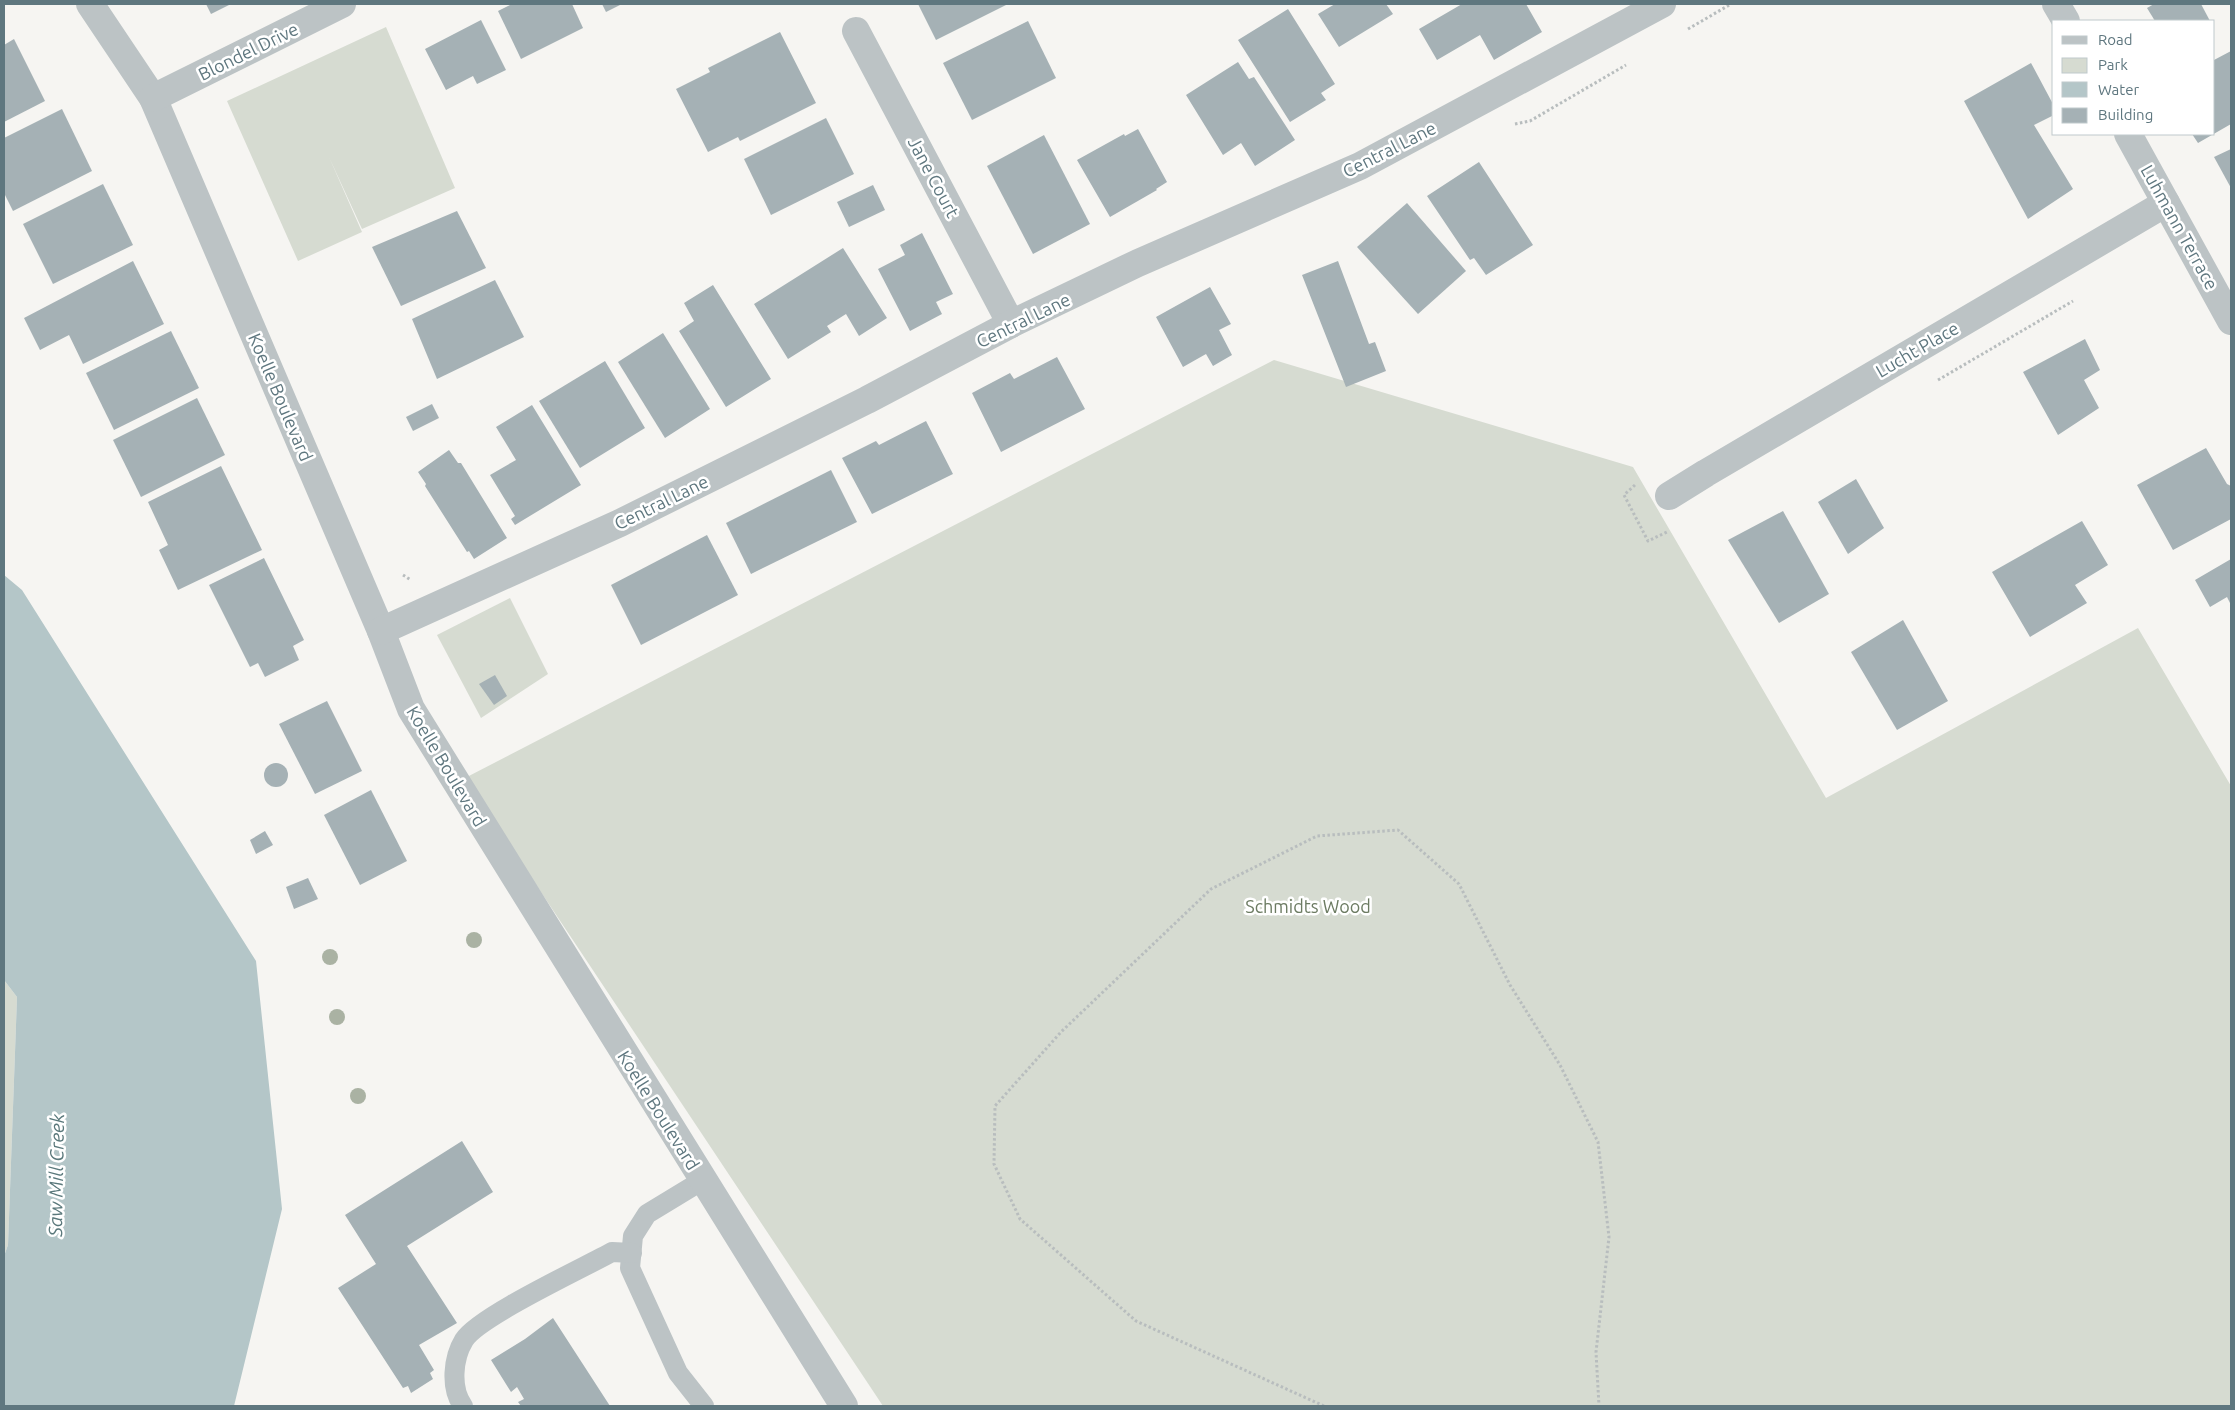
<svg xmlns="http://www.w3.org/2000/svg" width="2235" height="1410" viewBox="0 0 2235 1410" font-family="Ubuntu,sans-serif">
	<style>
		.green { fill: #d6dbd1 }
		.water { fill: #b4c6c8 }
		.building { fill: #a5b1b5 }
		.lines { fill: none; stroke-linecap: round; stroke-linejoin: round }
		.path { stroke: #b8bdbe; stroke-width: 3; stroke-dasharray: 2.5 2.5; stroke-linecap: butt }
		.service { stroke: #bcc3c5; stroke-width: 20 }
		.minor { stroke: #bcc3c5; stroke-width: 28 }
		.tree { fill: #aab2a3 }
		.labels { text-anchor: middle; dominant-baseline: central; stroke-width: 5; stroke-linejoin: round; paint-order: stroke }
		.street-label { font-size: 18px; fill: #5f777f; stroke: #fff }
		.park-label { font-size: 18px; fill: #6c7b62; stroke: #fff }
		.water-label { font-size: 19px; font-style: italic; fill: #5a787b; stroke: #fff }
	</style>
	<rect width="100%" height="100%" fill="#f6f5f2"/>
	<g class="green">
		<path d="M 386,27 L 455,188 L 362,229 L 329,157 L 362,232 L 298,261 L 227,101 Z"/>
		<path d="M 1274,360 L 1633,467 L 1826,798 L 2138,628 L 2231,786 L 2231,1406 L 883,1406 L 465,778 Z"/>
		<path d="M 510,598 L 548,674 L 481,718 L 437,635 Z"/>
		<path d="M 4,980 L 17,997 L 8,1245 L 4,1256 Z"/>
	</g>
	<path class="water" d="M 4,575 L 22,590 L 256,961 L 282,1209 L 234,1406 L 4,1406 L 4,1256 L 8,1245 L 17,997 L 4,980 Z"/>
	<g class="building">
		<path d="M 206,4 L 231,4 L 211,14 Z"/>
		<path d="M 512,4 L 572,4 L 583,28 L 521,59 L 498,11 Z"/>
		<path d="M 602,4 L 622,4 L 606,12 Z"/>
		<path d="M 918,4 L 1005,4 L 1006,5 L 936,40 Z"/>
		<path d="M 1335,4 L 1386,4 L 1393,14 L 1339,47 L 1318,14 Z"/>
		<path d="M 1462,4 L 1526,4 L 1542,32 L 1494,60 L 1480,35 L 1437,60 L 1419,29 Z"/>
		<path d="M 2154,4 L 2201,4 L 2210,21 L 2155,21 L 2147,8 Z"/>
		<path d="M 1288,9 L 1335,84 L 1321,93 L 1326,100 L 1290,122 L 1238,40 Z"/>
		<path d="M 481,20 L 506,70 L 477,84 L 473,76 L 446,90 L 425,49 Z"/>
		<path d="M 1028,21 L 1056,78 L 972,120 L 943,63 Z"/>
		<path d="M 780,32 L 816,103 L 740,141 L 738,137 L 708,152 L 676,89 L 710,72 L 708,68 Z"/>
		<path d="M 14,39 L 45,101 L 4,122 L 4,45 Z"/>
		<path d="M 2231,51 L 2231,124 L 2198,143 L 2192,134 L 2214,134 L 2214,60 Z"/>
		<path d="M 1238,62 L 1249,79 L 1254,77 L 1295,140 L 1255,166 L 1241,143 L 1223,155 L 1186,95 Z"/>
		<path d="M 2031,63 L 2054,106 L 2054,115 L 2034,125 L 2073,189 L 2028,219 L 1964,101 Z"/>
		<path d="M 62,109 L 92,171 L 13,211 L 4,193 L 4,138 Z"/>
		<path d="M 826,118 L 854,174 L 771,215 L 744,159 Z"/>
		<path d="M 1138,129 L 1167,182 L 1156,189 L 1157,190 L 1110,217 L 1077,160 L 1124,134 L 1125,136 Z"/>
		<path d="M 1044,135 L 1090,224 L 1033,254 L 987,166 Z"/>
		<path d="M 2231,149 L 2231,188 L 2214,157 Z"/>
		<path d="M 1479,162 L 1533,245 L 1486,275 L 1474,258 L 1470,260 L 1427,196 Z"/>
		<path d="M 103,184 L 133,245 L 53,284 L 23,224 Z"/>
		<path d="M 873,185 L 885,210 L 849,227 L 837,202 Z"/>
		<path d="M 1407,203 L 1466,271 L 1418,314 L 1357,247 Z"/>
		<path d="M 457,211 L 486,268 L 401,306 L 372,247 Z"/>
		<path d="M 922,233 L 953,294 L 936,302 L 942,314 L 910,331 L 878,269 L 905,255 L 900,245 Z"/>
		<path d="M 843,248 L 887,318 L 859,336 L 846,314 L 827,326 L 831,332 L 788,359 L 754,304 Z"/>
		<path d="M 133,261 L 164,324 L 83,364 L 69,335 L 40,350 L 24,318 Z"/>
		<path d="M 1338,261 L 1369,344 L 1375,342 L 1386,371 L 1346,387 L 1302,275 Z"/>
		<path d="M 495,280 L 524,337 L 437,379 L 412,319 Z"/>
		<path d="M 713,285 L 771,379 L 726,407 L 679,331 L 694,321 L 684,303 Z"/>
		<path d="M 1210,287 L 1231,324 L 1219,330 L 1232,355 L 1213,366 L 1206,354 L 1183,367 L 1156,317 Z"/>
		<path d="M 171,331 L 199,388 L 114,430 L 86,373 Z"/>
		<path d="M 663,333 L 710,409 L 665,438 L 618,362 Z"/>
		<path d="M 2085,339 L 2100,370 L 2084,380 L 2099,408 L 2058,435 L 2023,372 Z"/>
		<path d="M 1057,357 L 1085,409 L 1001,452 L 972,393 L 1010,373 L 1014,379 Z"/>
		<path d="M 605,361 L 645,428 L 580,468 L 539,401 Z"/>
		<path d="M 197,398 L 225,455 L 141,497 L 113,440 Z"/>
		<path d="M 432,404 L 439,418 L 413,431 L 406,417 Z"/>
		<path d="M 532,405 L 581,485 L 515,525 L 511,519 L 515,516 L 490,475 L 516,460 L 496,427 Z"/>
		<path d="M 926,421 L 953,474 L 872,514 L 842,458 L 876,441 L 879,445 Z"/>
		<path d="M 2206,448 L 2227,484 L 2231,486 L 2231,519 L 2173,550 L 2137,485 Z"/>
		<path d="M 449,450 L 458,463 L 461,463 L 507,538 L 474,559 L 469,551 L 467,552 L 425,486 L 426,484 L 418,472 Z"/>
		<path d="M 221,466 L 262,550 L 178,590 L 159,550 L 168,545 L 148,502 Z"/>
		<path d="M 831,470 L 857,522 L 751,574 L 726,523 Z"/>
		<path d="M 1856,479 L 1884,528 L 1848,554 L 1818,502 Z"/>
		<path d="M 1783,511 L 1829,594 L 1779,623 L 1728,540 Z"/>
		<path d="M 2082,521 L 2108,565 L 2075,585 L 2087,603 L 2030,637 L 1992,572 Z"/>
		<path d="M 707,535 L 738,595 L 641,645 L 611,585 Z"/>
		<path d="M 264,558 L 304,640 L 293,646 L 299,660 L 265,677 L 258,663 L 250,667 L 209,585 Z"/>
		<path d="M 2231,559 L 2231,605 L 2227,597 L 2210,607 L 2195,580 Z"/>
		<path d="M 1903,620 L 1948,701 L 1897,730 L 1851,652 Z"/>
		<path d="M 495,675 L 507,696 L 494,705 L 479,684 Z"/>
		<path d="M 327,701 L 362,771 L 315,794 L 279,724 Z"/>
		<circle cx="276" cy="775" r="12"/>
		<path d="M 371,790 L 407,861 L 360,885 L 324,815 Z"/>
		<path d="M 265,831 L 273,845 L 256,854 L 250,840 Z"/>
		<path d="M 308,878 L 318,899 L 294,909 L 286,887 Z"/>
		<path d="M 462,1141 L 493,1192 L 407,1246 L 457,1323 L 419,1345 L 434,1370 L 430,1373 L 433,1379 L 411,1393 L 408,1386 L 403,1388 L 338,1288 L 376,1264 L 345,1215 Z"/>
		<path d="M 553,1318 L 610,1406 L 521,1406 L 518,1402 L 524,1399 L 517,1387 L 511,1392 L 491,1360 L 525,1339 Z"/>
	</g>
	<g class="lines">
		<g class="path">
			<path d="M 1688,29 L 1731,4"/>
			<path d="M 1515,124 L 1530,121 L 1626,65"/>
			<path d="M 1938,380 L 2073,301"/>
			<path d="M 1635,485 L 1624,495 L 1648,541 L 1667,532"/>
			<path d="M 403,575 L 411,580"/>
			<path d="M 1324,1406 L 1136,1321 L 1020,1219 L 994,1164 L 995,1106 L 1061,1032 L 1211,889 L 1317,836 L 1398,830 L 1459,884 L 1510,985 L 1560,1065 L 1598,1142 L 1609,1237 L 1596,1352 L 1599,1406"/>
		</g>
		<g class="service">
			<path d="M 703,1180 L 647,1214 L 633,1236 L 630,1268 L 678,1373 L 704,1406"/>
			<path d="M 463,1406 C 450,1388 453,1358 464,1340 C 478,1317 583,1268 612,1252 L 632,1253"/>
		</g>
		<g class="minor">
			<path d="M 90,4 L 153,98 L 381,631 L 411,709 L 844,1406"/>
			<path d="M 2056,4 L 2066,21"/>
			<path d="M 856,31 L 1011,324"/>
			<path d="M 153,98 L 342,4"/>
			<path d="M 2128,134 L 2231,321"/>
			<path d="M 1669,496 L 1706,473 L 2166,203"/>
			<path d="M 381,631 L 620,523 L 867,400 L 1011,324 L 1138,263 L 1360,166 L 1662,4"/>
		</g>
	</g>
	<g class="tree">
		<circle cx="474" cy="940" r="8"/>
		<circle cx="330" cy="957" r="8"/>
		<circle cx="337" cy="1017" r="8"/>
		<circle cx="358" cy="1096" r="8"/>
	</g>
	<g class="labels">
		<g class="street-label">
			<text transform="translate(248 51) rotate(-26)">Blondel Drive</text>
			<text transform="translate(1389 149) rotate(-27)">Central Lane</text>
			<text transform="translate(934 177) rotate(62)">Jane Court</text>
			<text transform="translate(2180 227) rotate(61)">Luhmann Terrace</text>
			<text transform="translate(1023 320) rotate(-26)">Central Lane</text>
			<text transform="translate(1917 349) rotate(-30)">Lucht Place</text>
			<text transform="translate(281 397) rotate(67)">Koelle Boulevard</text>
			<text transform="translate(661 502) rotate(-26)">Central Lane</text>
			<text transform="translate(447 766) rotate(59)">Koelle Boulevard</text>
			<text transform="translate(659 1110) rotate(58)">Koelle Boulevard</text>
		</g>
		<g class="park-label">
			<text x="1308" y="906">Schmidts Wood</text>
		</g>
		<g class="water-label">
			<text transform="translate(56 1175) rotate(-89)">Saw Mill Creek</text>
		</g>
	</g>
	<rect width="2235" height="1410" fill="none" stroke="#5f777f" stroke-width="10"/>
	<rect x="2052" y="20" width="162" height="115" fill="#ffffff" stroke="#bfc9cc"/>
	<rect x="2062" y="36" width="25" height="8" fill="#bcc3c5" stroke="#bfc9cc"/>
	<text x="2098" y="45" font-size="15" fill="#5f777f">Road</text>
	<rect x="2062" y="58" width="25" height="15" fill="#d6dbd1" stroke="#bfc9cc"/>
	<text x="2098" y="70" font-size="15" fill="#5f777f">Park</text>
	<rect x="2062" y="82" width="25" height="15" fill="#b4c6c8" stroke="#bfc9cc"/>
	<text x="2098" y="95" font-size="15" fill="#5f777f">Water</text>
	<rect x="2062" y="108" width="25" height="15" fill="#a5b1b5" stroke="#bfc9cc"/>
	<text x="2098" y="120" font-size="15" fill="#5f777f">Building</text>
</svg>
